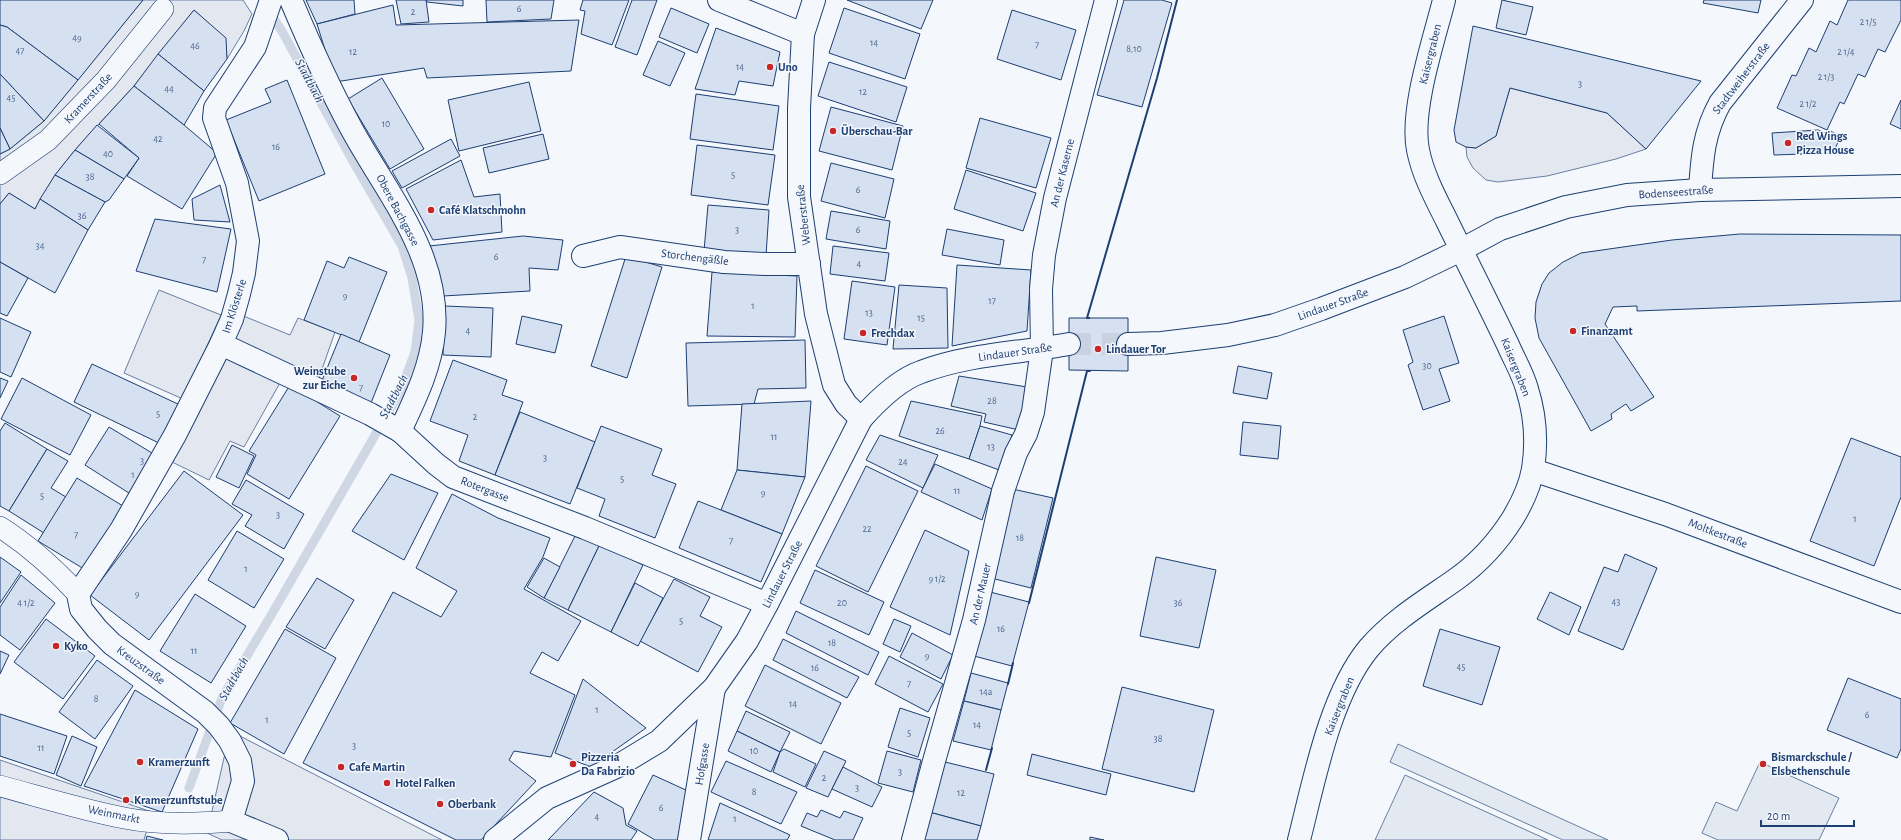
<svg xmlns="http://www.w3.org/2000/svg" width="1901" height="840" viewBox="0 0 1901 840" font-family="'Alegreya Sans',sans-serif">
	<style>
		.green { fill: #e3e9f0; stroke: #687fa3 }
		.parking { fill: #e3e8f0; stroke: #687fa3 }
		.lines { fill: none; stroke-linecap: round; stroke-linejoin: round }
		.stream { stroke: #cfd7e4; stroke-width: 9 }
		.building { fill: #d5e0f0; stroke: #1d3f73 }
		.minor-tunnel { stroke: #c9d2e0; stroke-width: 22; stroke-dasharray: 22 11; stroke-linecap: butt }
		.pedestrian-casing { stroke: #1d3f73; stroke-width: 22 }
		.minor-casing { stroke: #1d3f73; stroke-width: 24 }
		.tertiary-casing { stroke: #1d3f73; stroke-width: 24 }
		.pedestrian { stroke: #f4f7fb; stroke-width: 21 }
		.minor { stroke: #f4f7fb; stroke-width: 22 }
		.tertiary { stroke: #f4f7fb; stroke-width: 22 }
		.wall { stroke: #1d3f73; stroke-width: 2 }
		.poi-dot { fill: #c62828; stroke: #f4f7fb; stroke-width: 1.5 }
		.labels { text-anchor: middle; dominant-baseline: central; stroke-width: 3; stroke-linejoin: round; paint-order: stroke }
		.number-label { font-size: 10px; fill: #4b6792 }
		.street-label { font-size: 12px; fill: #1d3f73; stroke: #f4f7fb }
		.poi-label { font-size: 12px; font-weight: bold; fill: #1d3f73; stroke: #f4f7fb; text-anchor: start }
		.water-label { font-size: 13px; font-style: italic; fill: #1d3f73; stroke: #f4f7fb }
	</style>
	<rect width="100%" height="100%" fill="#f4f7fb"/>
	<g class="green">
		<path d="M 1398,744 L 1608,840 L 1563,840 L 1390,762 Z"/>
		<path d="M 1760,762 L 1839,798 L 1819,840 L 1718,840 L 1702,833 L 1716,802 L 1737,811 Z"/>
		<path d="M 1405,775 L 1548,840 L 1375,840 Z"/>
	</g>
	<g class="parking">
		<path d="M 143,0 L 243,0 L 252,14 L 244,31 L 227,59 L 225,38 L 194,10 L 134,86 L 75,150 L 55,175 L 35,209 L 9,193 L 0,204 L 0,154 L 10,149 L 44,121 Z"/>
		<path d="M 1510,88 L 1607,113 L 1646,149 L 1616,159 L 1547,176 L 1498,182 L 1486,180 L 1473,168 L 1467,157 L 1466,147 L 1476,148 L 1496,136 Z"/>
		<path d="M 159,290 L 221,315 L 183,399 L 124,373 Z"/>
		<path d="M 241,315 L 290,335 L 298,318 L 335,332 L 313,395 L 281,381 L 244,447 L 230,441 L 209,480 L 172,462 Z"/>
		<path d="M 234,733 L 442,840 L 222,840 L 207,833 L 226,749 Z"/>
		<path d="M 0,760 L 152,812 L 144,840 L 0,840 Z"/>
	</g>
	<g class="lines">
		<path class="stream" d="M 189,788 L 222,698 L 273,612 L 400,392 L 415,352 L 419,320 L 412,278 L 402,246 L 355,165 L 283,33 L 269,11"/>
	</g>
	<g class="building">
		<path d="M 0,0 L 143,0 L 78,80 L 7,27 L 0,25 Z"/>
		<path d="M 306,0 L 354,0 L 355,14 L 317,24 Z"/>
		<path d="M 396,0 L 426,0 L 429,22 L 401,24 Z"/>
		<path d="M 426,0 L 463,0 L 463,6 L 427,2 Z"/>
		<path d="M 486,0 L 554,0 L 551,19 L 487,22 Z"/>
		<path d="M 583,0 L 629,0 L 612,45 L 581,34 L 585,11 L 580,10 Z"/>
		<path d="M 632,0 L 657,0 L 637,55 L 615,47 Z"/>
		<path d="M 847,0 L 933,0 L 921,29 Z"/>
		<path d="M 1124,0 L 1162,0 L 1172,3 L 1142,107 L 1097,95 Z"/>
		<path d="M 1502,0 L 1533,7 L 1526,35 L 1496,28 Z"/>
		<path d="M 1704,0 L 1761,0 L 1758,13 L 1703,3 Z"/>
		<path d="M 1848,0 L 1901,0 L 1901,20 L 1885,52 L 1878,49 L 1865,77 L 1858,74 L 1844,104 L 1840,102 L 1827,130 L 1777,108 L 1792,75 L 1796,76 L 1809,48 L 1816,52 L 1830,21 L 1837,25 Z"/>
		<path d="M 393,5 L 396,25 L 579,20 L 571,71 L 427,78 L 424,68 L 335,82 L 317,24 Z"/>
		<path d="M 671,8 L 709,24 L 697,53 L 659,37 Z"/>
		<path d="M 844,8 L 920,34 L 905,79 L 829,53 Z"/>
		<path d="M 194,10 L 226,38 L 227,59 L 204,91 L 158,54 Z"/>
		<path d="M 1012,10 L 1076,30 L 1061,80 L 997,59 Z"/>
		<path d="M 0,25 L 7,27 L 78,80 L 44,121 L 0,74 Z"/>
		<path d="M 1473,26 L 1701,81 L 1646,149 L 1607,113 L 1510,88 L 1496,136 L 1476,148 L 1466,147 L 1456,142 L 1454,130 Z"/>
		<path d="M 716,28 L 780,52 L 773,86 L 739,81 L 735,95 L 695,89 Z"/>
		<path d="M 658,41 L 685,53 L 670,86 L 643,75 Z"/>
		<path d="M 158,54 L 204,91 L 184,125 L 134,86 Z"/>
		<path d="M 829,62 L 907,87 L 896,122 L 818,96 Z"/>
		<path d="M 0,74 L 44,121 L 10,149 L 0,128 Z"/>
		<path d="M 382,78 L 424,149 L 390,169 L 348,99 Z"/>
		<path d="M 287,80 L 325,174 L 259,201 L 226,120 L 271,102 L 265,89 Z"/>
		<path d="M 529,82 L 541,131 L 459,151 L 448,100 Z"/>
		<path d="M 134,86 L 184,125 L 217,153 L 182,209 L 127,176 L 139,158 L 99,124 Z"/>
		<path d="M 696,94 L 779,106 L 773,150 L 690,139 Z"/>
		<path d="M 1901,100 L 1901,129 L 1890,124 Z"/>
		<path d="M 831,107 L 903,126 L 892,170 L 819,151 Z"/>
		<path d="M 980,118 L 1051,138 L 1036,188 L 966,168 Z"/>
		<path d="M 97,125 L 139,158 L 124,179 L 75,150 Z"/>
		<path d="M 0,128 L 10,149 L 0,154 Z"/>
		<path d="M 1818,130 L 1826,133 L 1828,130 L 1841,136 L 1833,153 L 1774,155 L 1772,133 Z"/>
		<path d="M 543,134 L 549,159 L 489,173 L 483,148 Z"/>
		<path d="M 451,139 L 460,156 L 402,188 L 392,171 Z"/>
		<path d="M 697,145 L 775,155 L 768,205 L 691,195 Z"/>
		<path d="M 75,150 L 124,179 L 109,200 L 105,202 L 55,175 Z"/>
		<path d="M 461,160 L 474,197 L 500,194 L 502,232 L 433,240 L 406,189 Z"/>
		<path d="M 831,163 L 894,179 L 885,218 L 821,201 Z"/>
		<path d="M 966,170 L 1036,193 L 1023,231 L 954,209 Z"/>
		<path d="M 55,175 L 105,202 L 88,230 L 40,199 Z"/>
		<path d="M 220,185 L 230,222 L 194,220 L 192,199 Z"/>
		<path d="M 9,193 L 35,209 L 40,199 L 88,230 L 55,293 L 0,262 L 0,204 Z"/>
		<path d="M 708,205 L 769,210 L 766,256 L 704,251 Z"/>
		<path d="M 831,211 L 890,221 L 886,249 L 826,239 Z"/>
		<path d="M 155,219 L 231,229 L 217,292 L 136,271 Z"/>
		<path d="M 947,229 L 1004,240 L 1000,265 L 942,255 Z"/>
		<path d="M 1740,234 L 1901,235 L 1901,301 L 1637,311 L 1637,306 L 1613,307 L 1605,324 L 1654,397 L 1631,411 L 1626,404 L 1611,414 L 1612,419 L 1591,431 L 1539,338 L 1535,318 L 1536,302 L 1542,284 L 1549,273 L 1563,262 L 1581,253 L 1672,240 Z"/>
		<path d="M 523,236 L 563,240 L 558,270 L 529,268 L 530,291 L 443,296 L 429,246 Z"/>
		<path d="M 833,246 L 889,253 L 885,281 L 830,274 Z"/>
		<path d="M 626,256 L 662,267 L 627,378 L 591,366 Z"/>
		<path d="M 349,257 L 387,272 L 359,342 L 304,320 L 327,261 L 344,268 Z"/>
		<path d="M 0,262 L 28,278 L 7,316 L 0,313 Z"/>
		<path d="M 957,265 L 1031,270 L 1027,331 L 952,346 Z"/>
		<path d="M 712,272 L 797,276 L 795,337 L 707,336 Z"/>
		<path d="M 852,281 L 895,287 L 887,345 L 844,339 Z"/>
		<path d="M 899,285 L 947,288 L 948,348 L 893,349 Z"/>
		<path d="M 445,306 L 493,308 L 491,357 L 443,355 Z"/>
		<path d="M 522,316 L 562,325 L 555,353 L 516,344 Z"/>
		<path d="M 1444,316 L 1459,363 L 1439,369 L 1450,401 L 1423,410 L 1408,365 L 1413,362 L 1403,330 Z"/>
		<path d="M 0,318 L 31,332 L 11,377 L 0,372 Z"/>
		<path d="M 1069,318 L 1128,318 L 1128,371 L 1069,370 Z"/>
		<path d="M 341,334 L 390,355 L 371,403 L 321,383 Z"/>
		<path d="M 805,340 L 806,388 L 758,389 L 754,404 L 688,406 L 686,343 Z"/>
		<path d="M 453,360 L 507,380 L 502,395 L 523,402 L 495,475 L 459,461 L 468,435 L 430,421 Z"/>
		<path d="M 92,364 L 180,405 L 161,444 L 74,402 Z"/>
		<path d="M 1238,366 L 1272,373 L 1267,399 L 1233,393 Z"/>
		<path d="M 959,376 L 1027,387 L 1019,430 L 984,422 L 986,414 L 951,406 Z"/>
		<path d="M 0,378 L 8,381 L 0,398 Z"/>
		<path d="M 22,378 L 91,415 L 70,455 L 1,419 Z"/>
		<path d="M 290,385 L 340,416 L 289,499 L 247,474 L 256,455 L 249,451 Z"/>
		<path d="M 811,401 L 805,477 L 737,470 L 742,404 Z"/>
		<path d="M 911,401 L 982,416 L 980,426 L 969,459 L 899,436 Z"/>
		<path d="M 520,412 L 595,442 L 570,504 L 495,475 Z"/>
		<path d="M 1243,422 L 1281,426 L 1278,459 L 1240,455 Z"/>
		<path d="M 5,423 L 47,449 L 9,511 L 0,506 L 0,431 Z"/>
		<path d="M 601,426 L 662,449 L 652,475 L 676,484 L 655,538 L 599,516 L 605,499 L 577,488 Z"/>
		<path d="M 980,426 L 1012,435 L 1002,471 L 969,459 Z"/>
		<path d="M 109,427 L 157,456 L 132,495 L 85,465 Z"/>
		<path d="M 880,435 L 938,455 L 923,488 L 866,460 Z"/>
		<path d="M 1851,438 L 1901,457 L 1901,497 L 1874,566 L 1810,541 Z"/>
		<path d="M 232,445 L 254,456 L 239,488 L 216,477 Z"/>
		<path d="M 47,449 L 68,461 L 51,488 L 66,497 L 44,533 L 9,511 Z"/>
		<path d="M 935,464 L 992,489 L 982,520 L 921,492 Z"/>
		<path d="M 866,466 L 918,491 L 868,592 L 816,566 Z"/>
		<path d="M 737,470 L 805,477 L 782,534 L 721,510 Z"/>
		<path d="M 184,471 L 243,515 L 149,640 L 90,595 Z"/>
		<path d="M 391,474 L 438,493 L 404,560 L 352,531 Z"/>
		<path d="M 77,478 L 123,506 L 84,569 L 38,541 Z"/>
		<path d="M 246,480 L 304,514 L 284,549 L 245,526 L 252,515 L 232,504 Z"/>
		<path d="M 1008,488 L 1053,498 L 1031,588 L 987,577 Z"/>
		<path d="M 452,494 L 498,518 L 550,538 L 543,557 L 524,589 L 581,621 L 558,661 L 542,652 L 530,673 L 575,695 L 551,757 L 514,751 L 509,760 L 536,781 L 481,840 L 456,840 L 303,763 L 393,592 L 441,617 L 457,591 L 416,568 Z"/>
		<path d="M 698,501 L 782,534 L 761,582 L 679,548 Z"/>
		<path d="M 925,530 L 969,551 L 950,635 L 890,607 Z"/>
		<path d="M 237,531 L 284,559 L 254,608 L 208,580 Z"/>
		<path d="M 576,534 L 600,544 L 568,610 L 544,598 Z"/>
		<path d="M 600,544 L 643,565 L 611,632 L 568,610 Z"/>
		<path d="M 1625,554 L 1657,568 L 1623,650 L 1578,631 L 1604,567 L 1618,572 Z"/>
		<path d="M 0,557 L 21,572 L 0,603 Z"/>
		<path d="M 1156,557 L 1216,570 L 1199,648 L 1140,636 Z"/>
		<path d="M 544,558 L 560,567 L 544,598 L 527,587 Z"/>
		<path d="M 815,570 L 884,602 L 869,635 L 800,603 Z"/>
		<path d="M 21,575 L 55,603 L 20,650 L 0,635 L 0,607 Z"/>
		<path d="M 317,578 L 354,600 L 325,649 L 286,627 Z"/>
		<path d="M 674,579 L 710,597 L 700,616 L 722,627 L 698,672 L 640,641 Z"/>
		<path d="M 635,583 L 663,598 L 638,646 L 611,632 Z"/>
		<path d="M 990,592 L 1029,602 L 1012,666 L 974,656 Z"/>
		<path d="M 1550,592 L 1581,607 L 1569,635 L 1537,619 Z"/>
		<path d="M 195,594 L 246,626 L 211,683 L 160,651 Z"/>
		<path d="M 796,611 L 879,652 L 868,675 L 786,633 Z"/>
		<path d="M 46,619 L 95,656 L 63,699 L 14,662 Z"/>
		<path d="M 894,619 L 911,626 L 900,652 L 883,644 Z"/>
		<path d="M 285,629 L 336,658 L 284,754 L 230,723 Z"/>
		<path d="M 1440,629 L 1500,647 L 1482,705 L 1423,686 Z"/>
		<path d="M 912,633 L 953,655 L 941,679 L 900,657 Z"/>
		<path d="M 783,639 L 859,677 L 847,698 L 773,660 Z"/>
		<path d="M 0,651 L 9,655 L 0,674 Z"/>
		<path d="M 889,656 L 943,684 L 928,712 L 875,684 Z"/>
		<path d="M 97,660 L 133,686 L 95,739 L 59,712 Z"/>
		<path d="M 765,665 L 841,703 L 821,744 L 745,706 Z"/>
		<path d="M 971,673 L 1008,683 L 1001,710 L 964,701 Z"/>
		<path d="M 1848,678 L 1901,699 L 1901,749 L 1897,758 L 1827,730 Z"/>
		<path d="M 583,679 L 646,728 L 591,767 L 555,753 Z"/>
		<path d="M 1122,687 L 1214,710 L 1194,792 L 1102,769 Z"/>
		<path d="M 135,690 L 198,729 L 162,812 L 84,786 Z"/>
		<path d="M 964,701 L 1001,710 L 991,750 L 953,741 Z"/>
		<path d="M 900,708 L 930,718 L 918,757 L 888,747 Z"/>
		<path d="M 746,711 L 790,732 L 780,752 L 737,731 Z"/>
		<path d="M 0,714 L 67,736 L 54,774 L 0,756 Z"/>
		<path d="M 737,731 L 780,752 L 771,772 L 728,751 Z"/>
		<path d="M 72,736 L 97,747 L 81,786 L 56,775 Z"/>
		<path d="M 784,749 L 816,764 L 805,787 L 773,772 L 780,752 Z"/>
		<path d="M 824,751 L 846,761 L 828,797 L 806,788 Z"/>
		<path d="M 887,751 L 921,760 L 913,792 L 878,783 Z"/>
		<path d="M 1032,754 L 1111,774 L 1106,795 L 1027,775 Z"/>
		<path d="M 726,761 L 797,792 L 781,824 L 711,792 Z"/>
		<path d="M 941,761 L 994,774 L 981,826 L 929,812 Z"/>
		<path d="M 843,767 L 882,787 L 872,807 L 832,789 Z"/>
		<path d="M 653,775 L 688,791 L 681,840 L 655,840 L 628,824 Z"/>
		<path d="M 594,792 L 623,808 L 626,825 L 637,831 L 631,840 L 548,840 Z"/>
		<path d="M 720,803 L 790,835 L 787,840 L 708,840 Z"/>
		<path d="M 821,810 L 840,818 L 844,811 L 863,818 L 853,840 L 835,840 L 801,826 L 807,813 L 817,817 Z"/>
		<path d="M 929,812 L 981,826 L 977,840 L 922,840 Z"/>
		<path d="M 147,836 L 163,840 L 146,840 Z"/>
		<path d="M 1090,837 L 1104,840 L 1090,840 Z"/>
	</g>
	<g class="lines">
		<path class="minor-tunnel" d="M 1069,344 L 1128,344"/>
		<g class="pedestrian-casing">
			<g id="pedestrian">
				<path d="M 0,174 L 48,140 L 106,80 L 163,9"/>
				<path d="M 0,527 C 30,546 54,568 78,594"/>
				<path d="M 0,786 C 41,797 83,810 124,818 C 159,825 196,824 231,821"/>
			</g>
		</g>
		<g class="minor-casing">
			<g id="minor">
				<path d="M 271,0 L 255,47 L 215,108 L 214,118 L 237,183 L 248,241 L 244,273 L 239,294 L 232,319 L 221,344 L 175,435 L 121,530 L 78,594 L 81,609 L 97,629 L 112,644 L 205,712 L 219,726 L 230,741 L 240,761 L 243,781 L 231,821 L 277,840"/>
				<path d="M 291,0 C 309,43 328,85 350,126 C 384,190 441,254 434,332 C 431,367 415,399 400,431"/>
				<path d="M 719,0 L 803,34"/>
				<path d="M 814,0 L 803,34 L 799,108 L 799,197 L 816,314 L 834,385 L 846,404 L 861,419"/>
				<path d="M 1700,190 C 1702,157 1704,132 1720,103 L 1802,0"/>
				<path d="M 583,256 L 620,247 L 724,262 L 766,264 L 809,264"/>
				<path d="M 221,344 L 370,414 L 400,431 L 436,464 L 453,477 L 585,528 L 767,604"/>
				<path d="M 1128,344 L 1162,343 L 1228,335 L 1275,325 L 1321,309 L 1405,277 L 1461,250 L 1500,229 L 1566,207 L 1627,195 L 1700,190 L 1901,186"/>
				<path d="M 1533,470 L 1665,514 L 1901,602"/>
				<path d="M 495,840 L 547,798 L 616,767 L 659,741 L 714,688 L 747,641 L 767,604 L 861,419 C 877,401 898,380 921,372 C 968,354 1020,353 1069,344"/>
				<path d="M 689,840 L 714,688"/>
				<path d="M 913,840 L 934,761 L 974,620 L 1003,491 L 1016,453 L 1026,434 L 1033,412 L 1042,349 L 1041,289 L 1044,255 L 1055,198 L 1106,0"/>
			</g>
		</g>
		<g class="tertiary-casing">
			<path id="tertiary" d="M 1299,840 C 1314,781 1330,695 1369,648 C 1393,620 1425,601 1455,580 C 1479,563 1498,542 1513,518 C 1522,503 1530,486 1533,469 C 1537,443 1535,414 1527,389 C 1523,374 1514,359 1508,345 C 1488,303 1467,262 1447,221 C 1435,197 1423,175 1418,150 C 1410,110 1434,40 1444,0"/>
		</g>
		<use href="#pedestrian" class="pedestrian"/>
		<use href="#minor" class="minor"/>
		<use href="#tertiary" class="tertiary"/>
		<g class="wall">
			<path d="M 1089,318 L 1087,318 L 1157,78 L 1177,0"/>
			<path d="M 1029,603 L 1087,371 L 1090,371"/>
			<path d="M 1008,684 L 1013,663"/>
			<path d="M 986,770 L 992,748"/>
		</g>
	</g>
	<g class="poi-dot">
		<circle cx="770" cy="67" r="4"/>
		<circle cx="833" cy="131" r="4"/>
		<circle cx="1788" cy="143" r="4"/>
		<circle cx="431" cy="210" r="4"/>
		<circle cx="1573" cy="331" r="4"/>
		<circle cx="863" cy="333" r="4"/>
		<circle cx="1098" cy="349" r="4"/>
		<circle cx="354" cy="378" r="4"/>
		<circle cx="56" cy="646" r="4"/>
		<circle cx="140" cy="762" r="4"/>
		<circle cx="573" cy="764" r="4"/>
		<circle cx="1763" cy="764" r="4"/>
		<circle cx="341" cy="767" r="4"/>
		<circle cx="387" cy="783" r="4"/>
		<circle cx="126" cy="800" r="4"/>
		<circle cx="440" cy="804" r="4"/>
	</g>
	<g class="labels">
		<g class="number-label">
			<text x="519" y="9">6</text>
			<text x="413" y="12">2</text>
			<text x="1868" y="22">2 1/5</text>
			<text x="77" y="38">49</text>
			<text x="874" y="43">14</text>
			<text x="1037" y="45">7</text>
			<text x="195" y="46">46</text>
			<text x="1134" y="49">8,10</text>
			<text x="20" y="51">47</text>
			<text x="353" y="52">12</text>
			<text x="1846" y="52">2 1/4</text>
			<text x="740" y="67">14</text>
			<text x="1826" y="77">2 1/3</text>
			<text x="1580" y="84">3</text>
			<text x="169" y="89">44</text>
			<text x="863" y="92">12</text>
			<text x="11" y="98">45</text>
			<text x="1808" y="104">2 1/2</text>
			<text x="386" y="124">10</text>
			<text x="158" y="139">42</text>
			<text x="276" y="147">16</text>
			<text x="108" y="154">40</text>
			<text x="733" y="175">5</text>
			<text x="90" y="177">38</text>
			<text x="858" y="190">6</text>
			<text x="82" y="216">36</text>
			<text x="737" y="230">3</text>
			<text x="858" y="230">6</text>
			<text x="40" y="246">34</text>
			<text x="496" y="257">6</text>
			<text x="204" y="260">7</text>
			<text x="859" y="264">4</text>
			<text x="345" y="296">9</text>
			<text x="992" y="301">17</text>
			<text x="753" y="306">1</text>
			<text x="869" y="313">13</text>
			<text x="921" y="318">15</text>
			<text x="468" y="331">4</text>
			<text x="1427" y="366">30</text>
			<text x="361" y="388">7</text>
			<text x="992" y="401">28</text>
			<text x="158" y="414">5</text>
			<text x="475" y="417">2</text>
			<text x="940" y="431">26</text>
			<text x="774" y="437">11</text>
			<text x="991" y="447">13</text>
			<text x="545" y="458">3</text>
			<text x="142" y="461">3</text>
			<text x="903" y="462">24</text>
			<text x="133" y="475">1</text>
			<text x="622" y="479">5</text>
			<text x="957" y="491">11</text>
			<text x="763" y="493">9</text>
			<text x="42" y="496">5</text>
			<text x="278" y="515">3</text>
			<text x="1855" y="519">1</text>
			<text x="867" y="529">22</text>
			<text x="76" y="535">7</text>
			<text x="1020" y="538">18</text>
			<text x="731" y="541">7</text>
			<text x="246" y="569">1</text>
			<text x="937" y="579">9 1/2</text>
			<text x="137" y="594">9</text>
			<text x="1616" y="602">43</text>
			<text x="26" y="603">4 1/2</text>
			<text x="842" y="603">20</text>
			<text x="1178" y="603">36</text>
			<text x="681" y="621">5</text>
			<text x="1001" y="629">16</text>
			<text x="832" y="643">18</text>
			<text x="194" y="651">11</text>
			<text x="927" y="656">9</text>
			<text x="1461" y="667">45</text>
			<text x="815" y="668">16</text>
			<text x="909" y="684">7</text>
			<text x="986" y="692">14a</text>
			<text x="96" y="699">8</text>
			<text x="793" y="704">14</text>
			<text x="597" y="710">1</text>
			<text x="1867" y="715">6</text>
			<text x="267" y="720">1</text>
			<text x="977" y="725">14</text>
			<text x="909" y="733">5</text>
			<text x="1158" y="739">38</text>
			<text x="354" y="746">3</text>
			<text x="41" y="748">11</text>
			<text x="754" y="751">10</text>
			<text x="900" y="772">3</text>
			<text x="824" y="778">2</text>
			<text x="857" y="788">3</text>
			<text x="754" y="792">8</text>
			<text x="961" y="793">12</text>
			<text x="661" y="808">6</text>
			<text x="597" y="817">4</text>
			<text x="735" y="819">1</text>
		</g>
		<g class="street-label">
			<text transform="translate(1430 54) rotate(-76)">Kaisergraben</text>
			<text transform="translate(1741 78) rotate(-53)">Stadtweiherstraße</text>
			<text transform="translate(88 98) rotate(-47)">Kramerstraße</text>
			<text transform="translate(1062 173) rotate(-76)">An der Kaserne</text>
			<text transform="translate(1676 192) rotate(-4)">Bodenseestraße</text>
			<text transform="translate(398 210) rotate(62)">Obere Bachgasse</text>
			<text transform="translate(803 215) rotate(-96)">Weberstraße</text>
			<text transform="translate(695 257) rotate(7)">Storchengäßle</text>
			<text transform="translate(1333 304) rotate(-20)">Lindauer Straße</text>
			<text transform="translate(234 306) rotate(-72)">Im Klösterle</text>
			<text transform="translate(1015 352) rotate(-8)">Lindauer Straße</text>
			<text transform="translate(1516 367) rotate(68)">Kaisergraben</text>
			<text transform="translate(485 489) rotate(21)">Rotergasse</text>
			<text transform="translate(1718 533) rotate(21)">Moltkestraße</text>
			<text transform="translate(782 574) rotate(-63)">Lindauer Straße</text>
			<text transform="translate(980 594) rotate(-77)">An der Mauer</text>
			<text transform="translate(141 665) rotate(36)">Kreuzstraße</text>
			<text transform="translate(1339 706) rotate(-68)">Kaisergraben</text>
			<text transform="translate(702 764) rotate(-81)">Hofgasse</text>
			<text transform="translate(114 814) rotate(12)">Weinmarkt</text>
		</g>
		<g class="poi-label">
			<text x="778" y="67">Uno</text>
			<text x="841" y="131">Überschau-Bar</text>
			<text x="1796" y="136">Red Wings<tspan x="1796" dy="14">Pizza House</tspan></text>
			<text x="439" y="210">Café Klatschmohn</text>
			<text x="1581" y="331">Finanzamt</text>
			<text x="871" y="333">Frechdax</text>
			<text x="1106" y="349">Lindauer Tor</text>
			<text x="346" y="371" text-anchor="end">Weinstube<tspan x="346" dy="14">zur Eiche</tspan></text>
			<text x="64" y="646">Kyko</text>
			<text x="581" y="757">Pizzeria<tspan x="581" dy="14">Da Fabrizio</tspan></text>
			<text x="1771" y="757">Bismarckschule /<tspan x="1771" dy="14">Elsbethenschule</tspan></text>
			<text x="148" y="762">Kramerzunft</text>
			<text x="349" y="767">Cafe Martin</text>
			<text x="395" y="783">Hotel Falken</text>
			<text x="134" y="800">Kramerzunftstube</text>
			<text x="448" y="804">Oberbank</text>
		</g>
		<g class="water-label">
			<text transform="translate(309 81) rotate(62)">Stadtbach</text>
			<text transform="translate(394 397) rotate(-63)">Stadtbach</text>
			<text transform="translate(234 679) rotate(-61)">Stadtbach</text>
		</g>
	</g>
	<path d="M1761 820v6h93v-6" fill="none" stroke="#1d3f73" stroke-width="2"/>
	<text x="1767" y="820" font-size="12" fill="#1d3f73" stroke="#f4f7fb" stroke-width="3" paint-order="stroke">20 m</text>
</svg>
